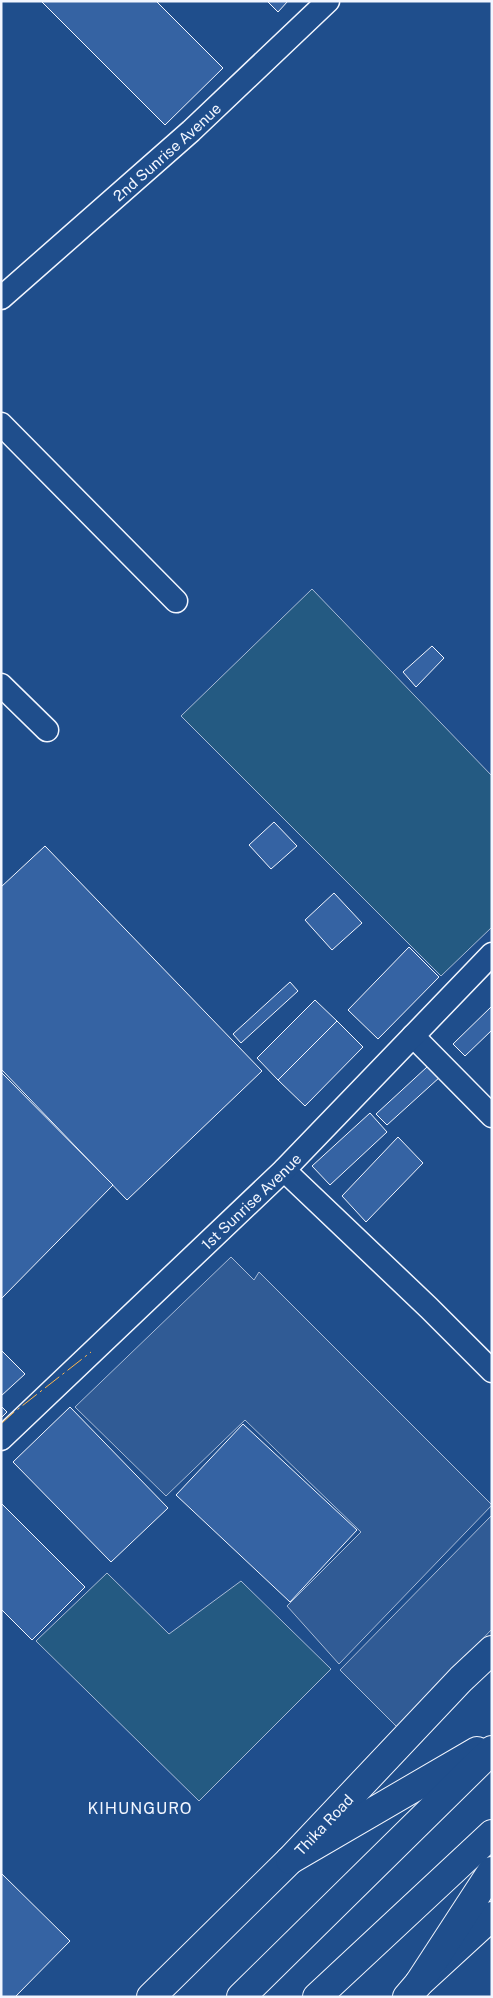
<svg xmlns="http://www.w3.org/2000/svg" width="493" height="1998" viewBox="0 0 493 1998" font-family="'Public Sans',sans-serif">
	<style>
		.green { fill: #245a82; stroke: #a8bbd7 }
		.parking { fill: #305b95; stroke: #a8bbd7 }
		.building { fill: #3563a3; stroke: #f2f6ff }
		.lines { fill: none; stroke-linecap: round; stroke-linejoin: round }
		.minor-casing { stroke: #f2f6ff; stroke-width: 25 }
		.primary-casing { stroke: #f2f6ff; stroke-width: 30 }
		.trunk-casing { stroke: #f2f6ff; stroke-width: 30 }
		.minor { stroke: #1f4e8c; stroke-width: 22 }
		.primary { stroke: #1f4e8c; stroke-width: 28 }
		.trunk { stroke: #1f4e8c; stroke-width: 28 }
		.power { stroke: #ffb74d; stroke-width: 1; stroke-dasharray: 18 4 2.5 4; stroke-linecap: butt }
		.labels { text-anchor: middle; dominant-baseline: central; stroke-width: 4; stroke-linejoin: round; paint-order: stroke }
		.street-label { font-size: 15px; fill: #f2f6ff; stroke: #1f4e8c }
		.neighbourhood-label { font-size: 16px; letter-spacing: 1px; fill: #f2f6ff; stroke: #1f4e8c }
	</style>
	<rect width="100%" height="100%" fill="#1f4e8c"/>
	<g class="green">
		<path d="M 312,589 L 492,776 L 492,927 L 441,976 L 181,716 Z"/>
		<path d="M 107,1573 L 169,1634 L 241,1581 L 331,1669 L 199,1801 L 36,1641 Z"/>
	</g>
	<g class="parking">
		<path d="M 231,1257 L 254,1280 L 259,1272 L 492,1505 L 339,1664 L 287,1606 L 361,1532 L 245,1420 L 166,1496 L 75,1407 Z"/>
		<path d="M 492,1515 L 492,1629 L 398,1728 L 340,1670 Z"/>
	</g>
	<g class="building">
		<path d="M 41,1 L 156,1 L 223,68 L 165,125 Z"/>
		<path d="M 267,1 L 288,1 L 278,12 Z"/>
		<path d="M 432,646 L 444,658 L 416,687 L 403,672 Z"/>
		<path d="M 274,822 L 297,846 L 271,869 L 249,845 Z"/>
		<path d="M 45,846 L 262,1071 L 127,1200 L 1,1069 L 1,887 Z"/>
		<path d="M 334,893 L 362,923 L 332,950 L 305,920 Z"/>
		<path d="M 409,947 L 439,977 L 378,1039 L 348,1010 Z"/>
		<path d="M 290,982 L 298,991 L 241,1043 L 233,1034 Z"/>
		<path d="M 315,1000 L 337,1021 L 278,1080 L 257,1058 Z"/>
		<path d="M 492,1006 L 492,1030 L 465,1056 L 453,1044 Z"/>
		<path d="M 337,1021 L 363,1047 L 305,1106 L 278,1080 Z"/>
		<path d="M 440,1055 L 451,1067 L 387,1125 L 376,1114 Z"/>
		<path d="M 1,1072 L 113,1185 L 1,1299 Z"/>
		<path d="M 370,1113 L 387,1132 L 330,1185 L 312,1166 Z"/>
		<path d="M 398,1137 L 423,1163 L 366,1222 L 342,1196 Z"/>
		<path d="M 1,1350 L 25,1374 L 1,1396 Z"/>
		<path d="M 1,1406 L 7,1412 L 1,1418 Z"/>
		<path d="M 70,1407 L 168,1508 L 111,1562 L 13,1462 Z"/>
		<path d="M 243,1424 L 357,1530 L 290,1602 L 176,1495 Z"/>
		<path d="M 1,1503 L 85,1587 L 32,1640 L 1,1609 Z"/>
		<path d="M 1,1873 L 70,1941 L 15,1997 L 1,1997 Z"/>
	</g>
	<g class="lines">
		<g class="minor-casing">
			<g id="minor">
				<path id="s1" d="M 1,298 L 191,131 L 328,1"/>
				<path d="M 1,424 L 176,601"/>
				<path d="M 1,685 L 47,730"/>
				<path d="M 413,1036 L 492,1116"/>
				<path d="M 284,1170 L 429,1308 L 492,1371"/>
				<path id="s2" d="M 1,1439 L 284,1170 L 492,954"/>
			</g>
		</g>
		<g class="primary-casing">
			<g id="primary">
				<path id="s3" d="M 151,1997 L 290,1860 L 461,1679 L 492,1650"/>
				<path d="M 407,1997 L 419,1983 L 492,1916"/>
			</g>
		</g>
		<g class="trunk-casing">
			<g id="trunk">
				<path d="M 290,1860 L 477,1751"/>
				<path d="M 419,1983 L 492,1871"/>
				<path d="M 241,1997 L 492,1750"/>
				<path d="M 317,1997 L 492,1834"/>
			</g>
		</g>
		<use href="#minor" class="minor"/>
		<use href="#primary" class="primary"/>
		<use href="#trunk" class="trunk"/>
		<path class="power" d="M 1,1424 L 13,1413 L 91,1352"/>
	</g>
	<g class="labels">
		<g class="street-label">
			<text stroke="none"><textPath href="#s1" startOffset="221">2nd Sunrise Avenue</textPath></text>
			<text stroke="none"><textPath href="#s2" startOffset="345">1st Sunrise Avenue</textPath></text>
			<text stroke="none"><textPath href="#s3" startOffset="244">Thika Road</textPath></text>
		</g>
		<g class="neighbourhood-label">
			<text x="140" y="1808">KIHUNGURO</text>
		</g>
	</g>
	<rect width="493" height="1998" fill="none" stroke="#f2f6ff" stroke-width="5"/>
</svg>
